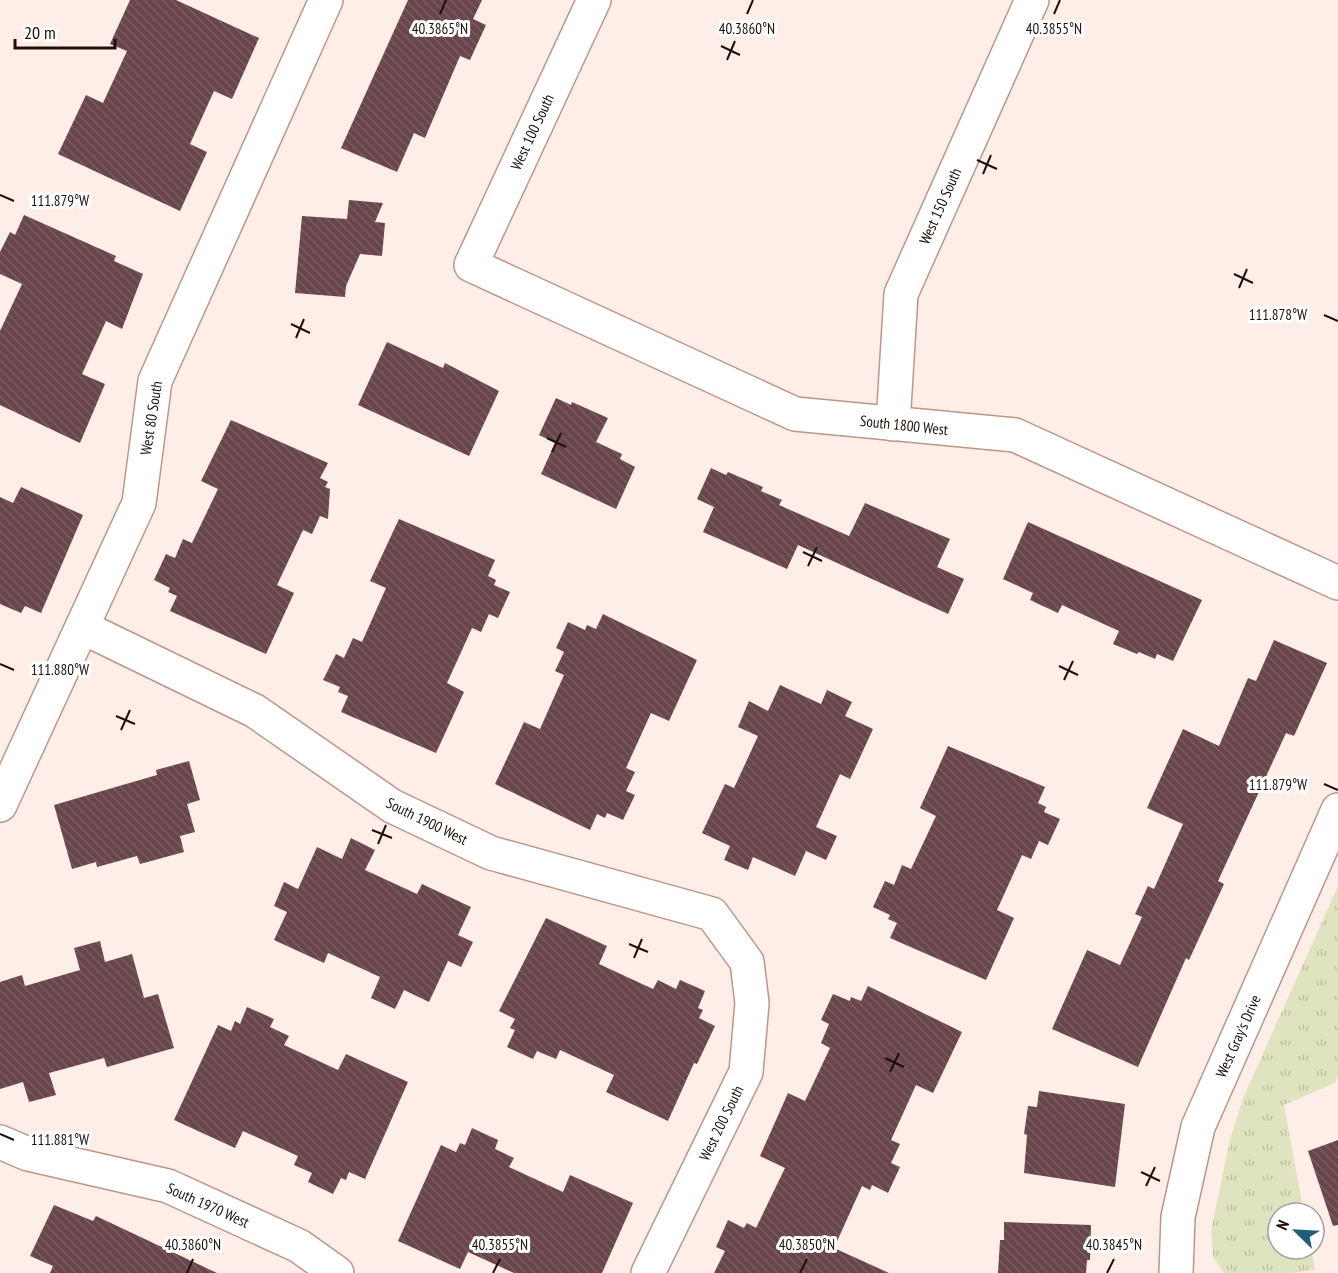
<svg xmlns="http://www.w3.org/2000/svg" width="1338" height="1273" viewBox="0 0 1338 1273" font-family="'PT Sans Narrow',sans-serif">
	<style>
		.grass { fill: url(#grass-tufts) }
		.building { fill: url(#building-back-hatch) }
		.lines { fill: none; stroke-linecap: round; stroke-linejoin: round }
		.minor-casing { stroke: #bc9688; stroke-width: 36 }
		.minor { stroke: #fff; stroke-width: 33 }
		.ticks { fill: none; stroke: #1d100b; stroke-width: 2 }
		.labels { text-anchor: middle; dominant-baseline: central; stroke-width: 6; stroke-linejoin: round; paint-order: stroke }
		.street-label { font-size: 15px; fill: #1d100b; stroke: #fff }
		.ticks-label { font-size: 15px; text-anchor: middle; fill: #1d100b; stroke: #fff; stroke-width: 6; stroke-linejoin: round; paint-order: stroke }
	</style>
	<defs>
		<pattern id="grass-tufts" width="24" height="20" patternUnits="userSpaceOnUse" patternTransform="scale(1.5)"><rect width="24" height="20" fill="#e0e3c0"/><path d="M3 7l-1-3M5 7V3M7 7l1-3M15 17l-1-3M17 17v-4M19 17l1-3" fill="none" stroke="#c0c2a4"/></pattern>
		<pattern id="building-back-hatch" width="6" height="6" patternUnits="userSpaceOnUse" patternTransform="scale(1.5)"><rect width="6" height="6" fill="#69454c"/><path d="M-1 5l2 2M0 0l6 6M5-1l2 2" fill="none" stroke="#795c61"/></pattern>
	</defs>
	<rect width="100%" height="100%" fill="#ffeee8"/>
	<path class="grass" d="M 1338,886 L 1338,1075 L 1335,1083 L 1284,1105 L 1304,1213 L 1278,1213 L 1278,1249 L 1311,1249 L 1315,1270 L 1291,1273 L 1224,1273 L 1213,1257 L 1211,1231 L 1230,1139 L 1243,1098 Z"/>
	<g class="building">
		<path d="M 130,0 L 176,0 L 259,38 L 232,99 L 214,91 L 190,144 L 207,152 L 180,211 L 58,154 L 86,95 L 103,103 L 127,51 L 110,44 Z"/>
		<path d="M 408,0 L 482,0 L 473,19 L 486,25 L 470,60 L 460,56 L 425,138 L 414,133 L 397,172 L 341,148 Z"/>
		<path d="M 349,200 L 383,203 L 375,222 L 385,223 L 382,256 L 360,254 L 346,286 L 345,297 L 295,293 L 302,216 L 347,219 Z"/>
		<path d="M 24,215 L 116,256 L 114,261 L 143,274 L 122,329 L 106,321 L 82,374 L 105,384 L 80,443 L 0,405 L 0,331 L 22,284 L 0,274 L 0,252 L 10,232 L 15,235 Z"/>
		<path d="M 387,342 L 443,368 L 445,363 L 499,391 L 469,456 L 358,405 Z"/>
		<path d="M 556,398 L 571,405 L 572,402 L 608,418 L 596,442 L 622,454 L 620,459 L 635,467 L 616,509 L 541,474 L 555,443 L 539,435 Z"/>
		<path d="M 231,420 L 328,463 L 320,478 L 328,482 L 325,487 L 330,489 L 328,519 L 320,516 L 312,534 L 303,530 L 277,585 L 294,593 L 266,654 L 170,611 L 177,596 L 168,592 L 170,588 L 154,580 L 166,554 L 175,558 L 183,539 L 192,543 L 218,489 L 201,481 Z"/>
		<path d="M 711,468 L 726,475 L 728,472 L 763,487 L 761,491 L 782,500 L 779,505 L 849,536 L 865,503 L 950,539 L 937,567 L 964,579 L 948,614 L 798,545 L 787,569 L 703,532 L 714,507 L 697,499 Z"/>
		<path d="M 21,487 L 83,515 L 41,613 L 25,606 L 21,613 L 0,604 L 0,497 L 13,503 Z"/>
		<path d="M 399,519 L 495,560 L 488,576 L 496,580 L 494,585 L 510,592 L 498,618 L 489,614 L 481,632 L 472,628 L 447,683 L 464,692 L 436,753 L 341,712 L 348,696 L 338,692 L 340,687 L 323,680 L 336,654 L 344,658 L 353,638 L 362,642 L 386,588 L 370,581 Z"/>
		<path d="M 1028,522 L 1202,600 L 1173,661 L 1157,654 L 1155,659 L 1139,652 L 1137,654 L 1113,644 L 1119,631 L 1062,605 L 1058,613 L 1030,600 L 1033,593 L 1003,579 Z"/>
		<path d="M 603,614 L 697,660 L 669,721 L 651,713 L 626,768 L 635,772 L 626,791 L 635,795 L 623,820 L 607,813 L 605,818 L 597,814 L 590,830 L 495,784 L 524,722 L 540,729 L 564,675 L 555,671 L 564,652 L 556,648 L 568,622 L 585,630 L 587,625 L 596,629 Z"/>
		<path d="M 1274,640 L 1327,663 L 1294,736 L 1286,733 L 1218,881 L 1224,884 L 1189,960 L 1186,958 L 1138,1067 L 1052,1029 L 1087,950 L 1120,965 L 1142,917 L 1135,914 L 1148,886 L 1154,889 L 1183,824 L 1147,808 L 1183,729 L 1219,746 L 1248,678 L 1256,681 Z"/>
		<path d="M 780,685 L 821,704 L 827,690 L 852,702 L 845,716 L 873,729 L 850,779 L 840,774 L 816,827 L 837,836 L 826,860 L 806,851 L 795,876 L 753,857 L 748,870 L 724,860 L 730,846 L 702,833 L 725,784 L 734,788 L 758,736 L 738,727 L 749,701 L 768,711 Z"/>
		<path d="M 948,746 L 1045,787 L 1038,803 L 1046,807 L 1044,812 L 1060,819 L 1048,845 L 1039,841 L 1031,859 L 1022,855 L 997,910 L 1014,918 L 986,980 L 890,938 L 897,923 L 888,919 L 890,915 L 873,907 L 885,881 L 894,885 L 902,865 L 911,869 L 936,816 L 920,808 Z"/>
		<path d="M 189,761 L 200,800 L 187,804 L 195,832 L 180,836 L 184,852 L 140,864 L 137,856 L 97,867 L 96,862 L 72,869 L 54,805 L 157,775 L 156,770 Z"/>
		<path d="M 351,838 L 375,850 L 365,870 L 417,894 L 422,884 L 471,907 L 458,935 L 473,942 L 461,967 L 448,961 L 429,1002 L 404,990 L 395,1009 L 371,998 L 380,977 L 328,953 L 324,963 L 274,940 L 287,912 L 274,906 L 284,882 L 298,889 L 317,847 L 342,859 Z"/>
		<path d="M 546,918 L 607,946 L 599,964 L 653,989 L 658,980 L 676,989 L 680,980 L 705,991 L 698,1008 L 703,1010 L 699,1018 L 715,1026 L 697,1064 L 694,1063 L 668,1121 L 606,1092 L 614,1075 L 560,1050 L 556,1059 L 537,1051 L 533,1059 L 507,1047 L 515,1030 L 510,1028 L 515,1019 L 499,1011 Z"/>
		<path d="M 100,941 L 105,962 L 132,954 L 144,998 L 158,994 L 174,1048 L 107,1067 L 104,1058 L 49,1073 L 56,1095 L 29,1102 L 23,1082 L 0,1089 L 0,982 L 22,975 L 25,986 L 80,970 L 74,948 Z"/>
		<path d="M 868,986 L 962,1032 L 933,1093 L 916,1085 L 891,1140 L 900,1144 L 891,1163 L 900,1167 L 888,1193 L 872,1185 L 870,1190 L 862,1186 L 834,1248 L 889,1273 L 714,1273 L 725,1251 L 716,1247 L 728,1220 L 744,1228 L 747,1223 L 756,1228 L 785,1168 L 760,1156 L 788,1093 L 805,1101 L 830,1048 L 821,1043 L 829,1024 L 821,1020 L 833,994 L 850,1001 L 851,997 L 861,1001 Z"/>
		<path d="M 247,1007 L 274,1019 L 270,1027 L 289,1036 L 284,1045 L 338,1070 L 346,1054 L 408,1082 L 365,1179 L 349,1172 L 346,1180 L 341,1178 L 333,1194 L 308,1182 L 312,1173 L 294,1165 L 298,1156 L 243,1131 L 235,1148 L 174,1120 L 218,1025 L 231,1031 L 235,1021 L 240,1024 Z"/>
		<path d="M 1039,1091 L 1125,1104 L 1115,1187 L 1024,1173 L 1027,1135 L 1024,1134 L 1028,1106 L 1037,1107 Z"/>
		<path d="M 472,1128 L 498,1140 L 495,1149 L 514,1158 L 509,1167 L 563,1192 L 570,1175 L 633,1203 L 602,1273 L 514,1273 L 468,1252 L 460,1269 L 398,1241 L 441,1145 L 456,1152 L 460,1143 L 465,1145 Z"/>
		<path d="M 1338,1140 L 1338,1225 L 1333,1226 L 1308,1151 Z"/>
		<path d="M 54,1205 L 93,1221 L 96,1216 L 217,1273 L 50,1273 L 53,1266 L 30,1256 Z"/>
		<path d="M 1004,1222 L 1091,1225 L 1090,1260 L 1087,1260 L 1086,1273 L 998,1273 L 1000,1240 L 1004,1240 Z"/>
	</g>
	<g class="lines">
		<g class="minor-casing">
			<g id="minor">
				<path d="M 594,0 L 471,265 L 795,414 L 1015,435 L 1338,583"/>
				<path d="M 893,424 L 901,294 L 1032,0"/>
				<path d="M 82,627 L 255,711 L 392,806 L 491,853 L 712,914 L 747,962 L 752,1003 L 746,1072 L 648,1273"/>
				<path d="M 0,805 L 139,503 L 155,381 L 326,0"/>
				<path d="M 0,1142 L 28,1154 L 168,1186 L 299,1246 L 337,1273"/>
				<path d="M 1176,1273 L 1178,1217 L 1198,1127 L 1338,810"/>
			</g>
		</g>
		<use href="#minor" class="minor"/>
	</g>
	<path class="ticks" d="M 440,14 L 446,0M 747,14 L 753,0M 1054,14 L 1060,0M 721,46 L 740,55M 727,60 L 735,41M 977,160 L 997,169M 983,174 L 991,155M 0,195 L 14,201M 1234,274 L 1253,283M 1239,288 L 1247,269M 1324,315 L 1338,321M 291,324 L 310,333M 296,338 L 304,319M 547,438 L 566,447M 552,452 L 561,433M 803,552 L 822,561M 808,566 L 817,547M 0,664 L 14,670M 1059,666 L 1078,675M 1064,680 L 1073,661M 116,716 L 135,724M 121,730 L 130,710M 1324,784 L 1338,790M 372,830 L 392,838M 378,844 L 386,825M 629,944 L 648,952M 634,958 L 642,939M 885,1058 L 904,1067M 890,1072 L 899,1053M 0,1134 L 14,1140M 1141,1172 L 1160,1181M 1146,1186 L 1155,1167M 187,1273 L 193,1259M 493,1273 L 500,1259M 800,1273 L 807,1259M 1107,1273 L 1114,1259"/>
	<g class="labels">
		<g class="street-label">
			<text transform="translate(532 132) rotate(-65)">West 100 South</text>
			<text transform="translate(940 206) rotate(-66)">West 150 South</text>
			<text transform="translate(151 418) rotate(-81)">West 80 South</text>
			<text transform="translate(904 425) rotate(6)">South 1800 West</text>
			<text transform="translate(427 821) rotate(26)">South 1900 West</text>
			<text transform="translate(1238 1036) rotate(-66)">West Gray's Drive</text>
			<text transform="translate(721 1123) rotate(-64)">West 200 South</text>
			<text transform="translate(208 1205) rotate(24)">South 1970 West</text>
		</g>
	</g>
	<g class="ticks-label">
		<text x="440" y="34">40.3865°N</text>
		<text x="747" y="34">40.3860°N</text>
		<text x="1054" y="34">40.3855°N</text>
		<text x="60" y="206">111.879°W</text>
		<text x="1278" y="320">111.878°W</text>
		<text x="60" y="675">111.880°W</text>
		<text x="1278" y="790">111.879°W</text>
		<text x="60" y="1145">111.881°W</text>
		<text x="193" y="1250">40.3860°N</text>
		<text x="500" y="1250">40.3855°N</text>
		<text x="807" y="1250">40.3850°N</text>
		<text x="1114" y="1250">40.3845°N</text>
	</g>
	<g transform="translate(1296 1231) rotate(294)"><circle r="28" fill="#ffffff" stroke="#a59f9d" stroke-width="1.5"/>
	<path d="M0-4.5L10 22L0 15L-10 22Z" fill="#215e75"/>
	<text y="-9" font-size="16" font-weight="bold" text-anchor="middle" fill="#1d100b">N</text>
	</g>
	<path d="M15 39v9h100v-9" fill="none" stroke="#1d100b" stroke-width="3"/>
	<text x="24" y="39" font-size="18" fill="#1d100b" stroke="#ffffff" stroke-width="4.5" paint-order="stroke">20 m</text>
</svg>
